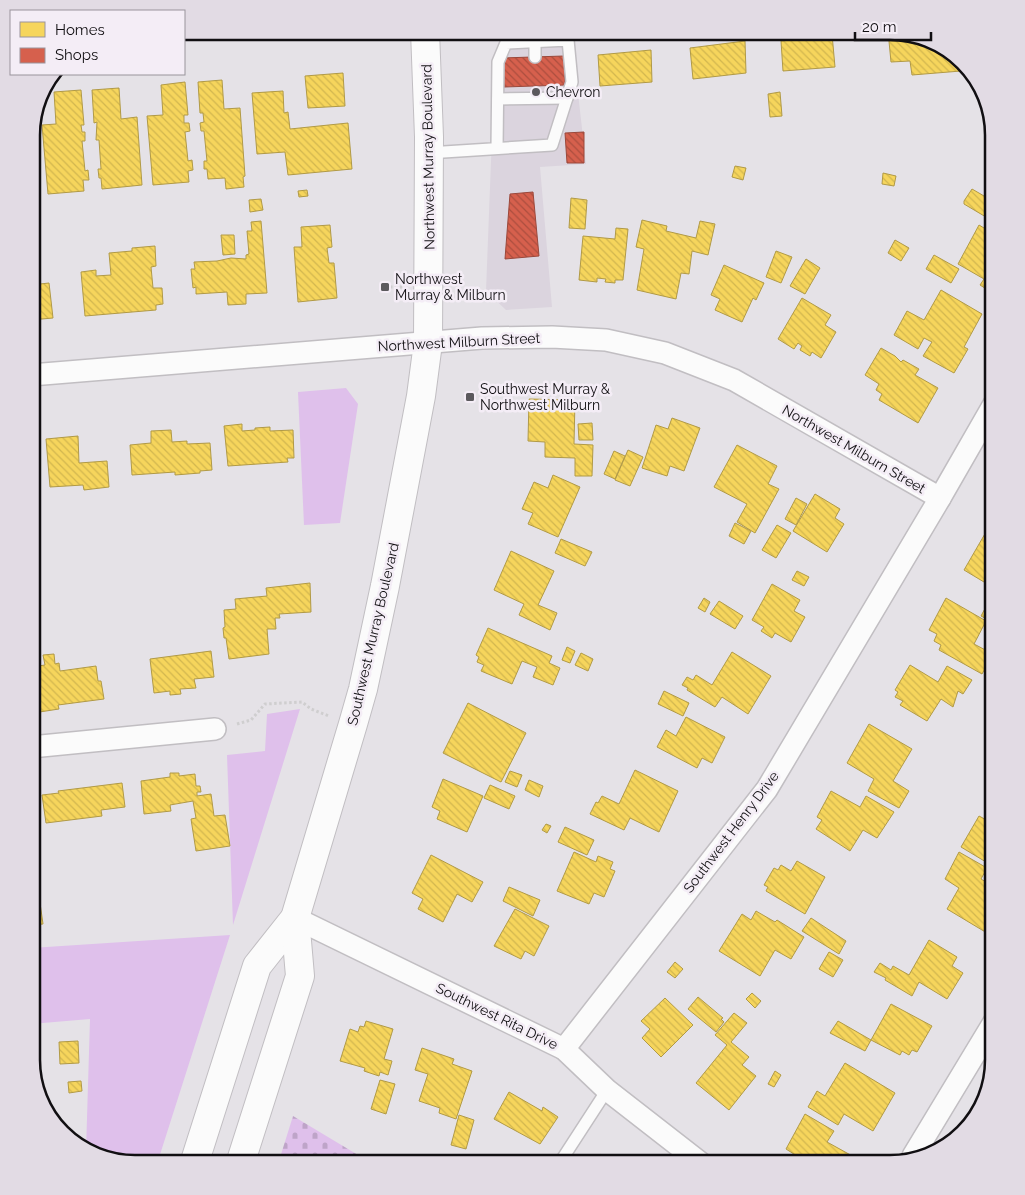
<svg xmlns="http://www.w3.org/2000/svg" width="1025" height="1195" viewBox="0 0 1025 1195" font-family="Raleway,sans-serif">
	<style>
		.built { fill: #dbd4de }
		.green { fill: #dfc0eb }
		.cemetery { fill: url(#cemetery-stones) }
		.homes { fill: url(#homes-back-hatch); stroke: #b19a46 }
		.shops { fill: url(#shops-back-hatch); stroke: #9b483b }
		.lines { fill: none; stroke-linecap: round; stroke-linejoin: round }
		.service-casing { stroke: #c1bec2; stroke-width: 14 }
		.minor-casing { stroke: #c1bec2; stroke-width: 24 }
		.primary-casing { stroke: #c1bec2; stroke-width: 30 }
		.path { stroke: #cfcecf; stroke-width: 3; stroke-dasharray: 2.5 2.5; stroke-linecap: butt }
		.service { stroke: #fbfbfb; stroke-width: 11 }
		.minor { stroke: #fbfbfb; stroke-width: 21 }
		.primary { stroke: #fbfbfb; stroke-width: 28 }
		.poi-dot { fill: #5b595d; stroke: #f4edf6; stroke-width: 2 }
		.labels { text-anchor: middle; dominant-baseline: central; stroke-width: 5; stroke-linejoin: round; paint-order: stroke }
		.poi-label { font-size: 14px; fill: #110f12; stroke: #f4edf6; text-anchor: start }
		.street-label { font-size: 14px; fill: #110f12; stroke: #f4edf6 }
		.rim { fill: none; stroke: #110f12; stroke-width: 2.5 }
	</style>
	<defs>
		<pattern id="cemetery-stones" width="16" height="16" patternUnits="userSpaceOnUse" patternTransform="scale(1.25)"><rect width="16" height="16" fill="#dfc0eb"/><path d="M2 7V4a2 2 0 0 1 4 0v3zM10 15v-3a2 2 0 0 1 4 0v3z" fill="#bea4c8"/></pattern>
		<pattern id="homes-back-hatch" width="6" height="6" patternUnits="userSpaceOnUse" patternTransform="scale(1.25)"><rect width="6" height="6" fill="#f6d55c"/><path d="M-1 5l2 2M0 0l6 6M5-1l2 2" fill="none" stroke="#d2b64f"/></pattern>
		<pattern id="shops-back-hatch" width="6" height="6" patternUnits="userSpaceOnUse" patternTransform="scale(1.25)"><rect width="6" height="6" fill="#d6604d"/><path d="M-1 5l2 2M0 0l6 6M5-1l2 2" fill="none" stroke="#ac4e3f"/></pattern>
	</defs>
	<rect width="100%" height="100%" fill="#e5e2e7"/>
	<path class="built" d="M 507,31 L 571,31 L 586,164 L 540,167 L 552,307 L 506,310 L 486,291 L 495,58 Z"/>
	<g class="green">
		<path d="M 346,388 L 358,404 L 340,523 L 304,525 L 298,392 Z"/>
		<path d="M 300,709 L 233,925 L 227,755 L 265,751 L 267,714 Z"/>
		<path d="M 230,935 L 157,1164 L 134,1164 L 89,1153 L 86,1151 L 90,1019 L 31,1024 L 31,948 Z"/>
	</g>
	<path class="cemetery" d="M 293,1116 L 373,1164 L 278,1164 Z"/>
	<g class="homes">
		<path d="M 888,31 L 897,31 L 942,45 L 960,61 L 961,71 L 912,75 L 910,61 L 891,62 Z"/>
		<path d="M 832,34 L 835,67 L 783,71 L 781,41 L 820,37 L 819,35 Z"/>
		<path d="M 745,41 L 746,73 L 693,79 L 690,48 Z"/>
		<path d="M 651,50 L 652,82 L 600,86 L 598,55 Z"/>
		<path d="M 343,73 L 345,106 L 308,108 L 305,76 Z"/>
		<path d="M 222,80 L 224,109 L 240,108 L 245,176 L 243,177 L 244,187 L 226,189 L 225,178 L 208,179 L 207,169 L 204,169 L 204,161 L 207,161 L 204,131 L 201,131 L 200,123 L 204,122 L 203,113 L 200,113 L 198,82 Z"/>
		<path d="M 185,82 L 188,115 L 184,115 L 184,123 L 189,123 L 190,131 L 185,132 L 188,161 L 192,160 L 193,170 L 188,171 L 189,182 L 153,185 L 147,116 L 163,115 L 161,85 Z"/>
		<path d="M 119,88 L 121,119 L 137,117 L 142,185 L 102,189 L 101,178 L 99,178 L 98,169 L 101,169 L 99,140 L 96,140 L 97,122 L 94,123 L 92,90 Z"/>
		<path d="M 81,90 L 84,125 L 81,125 L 82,132 L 85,132 L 85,141 L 82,141 L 85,171 L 88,170 L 89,180 L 83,180 L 84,191 L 48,194 L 42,125 L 56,124 L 54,92 Z"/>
		<path d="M 283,91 L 284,113 L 288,112 L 290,129 L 348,123 L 352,169 L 288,175 L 285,152 L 257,154 L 252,93 Z"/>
		<path d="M 780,92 L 782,116 L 770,117 L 768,94 Z"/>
		<path d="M 735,166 L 746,168 L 743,180 L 732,177 Z"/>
		<path d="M 883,173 L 896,176 L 894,186 L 882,184 Z"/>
		<path d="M 972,189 L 991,200 L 994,194 L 994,215 L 991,220 L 964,204 L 964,201 Z"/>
		<path d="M 307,190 L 308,196 L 299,197 L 298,191 Z"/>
		<path d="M 571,198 L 587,200 L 585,229 L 569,228 Z"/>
		<path d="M 261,199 L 263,210 L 250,212 L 249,200 Z"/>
		<path d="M 642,220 L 667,226 L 666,231 L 696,238 L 700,221 L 715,224 L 708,255 L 692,251 L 689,274 L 681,273 L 676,299 L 637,290 L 644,249 L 636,247 Z"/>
		<path d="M 261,221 L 267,293 L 246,294 L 246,304 L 228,305 L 227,292 L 196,294 L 196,287 L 193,288 L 191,269 L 195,269 L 194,262 L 217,261 L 231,258 L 246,259 L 246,255 L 249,254 L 247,231 L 252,231 L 251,222 Z"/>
		<path d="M 330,225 L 332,247 L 327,248 L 329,263 L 334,263 L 337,298 L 298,302 L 294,247 L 302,247 L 301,227 Z"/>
		<path d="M 979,225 L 994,234 L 994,288 L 991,292 L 980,285 L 984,279 L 958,264 Z"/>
		<path d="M 616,228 L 628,229 L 623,280 L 615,280 L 615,283 L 605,282 L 606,279 L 597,278 L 597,282 L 579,280 L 583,236 L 615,239 Z"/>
		<path d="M 221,235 L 234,235 L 235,254 L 223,255 Z"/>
		<path d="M 895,240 L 909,248 L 901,261 L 888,253 Z"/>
		<path d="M 155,246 L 156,266 L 151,267 L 153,288 L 162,288 L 163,304 L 156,305 L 156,310 L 85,316 L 81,272 L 96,270 L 96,276 L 111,275 L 109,253 L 132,251 L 132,248 Z"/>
		<path d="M 776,251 L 792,257 L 781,283 L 766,277 Z"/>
		<path d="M 934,255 L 959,269 L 951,283 L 926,269 Z"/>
		<path d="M 806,259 L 820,268 L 805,294 L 790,286 Z"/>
		<path d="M 724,265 L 764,283 L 756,300 L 753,298 L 742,322 L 715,310 L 720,299 L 711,295 Z"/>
		<path d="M 49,283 L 53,318 L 31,320 L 31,285 Z"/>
		<path d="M 941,290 L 982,314 L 964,347 L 968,349 L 954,373 L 923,356 L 932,342 L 924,338 L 918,349 L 894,335 L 907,311 L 924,320 Z"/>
		<path d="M 802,298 L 831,315 L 825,325 L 836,332 L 821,358 L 812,352 L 810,356 L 800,350 L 802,346 L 798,343 L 794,349 L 778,339 Z"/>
		<path d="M 881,348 L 895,356 L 901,362 L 903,360 L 919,369 L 915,375 L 938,388 L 918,423 L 879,400 L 882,394 L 876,390 L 879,384 L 865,375 Z"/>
		<path d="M 529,399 L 575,400 L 574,444 L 593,445 L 592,476 L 575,476 L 575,458 L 545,457 L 545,442 L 528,441 Z"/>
		<path d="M 672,418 L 700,428 L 684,471 L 670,466 L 667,476 L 642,468 L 656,425 L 668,429 Z"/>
		<path d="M 592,423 L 593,440 L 579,440 L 578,424 Z"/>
		<path d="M 242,424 L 242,431 L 255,430 L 255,428 L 270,427 L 270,431 L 293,430 L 294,458 L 287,458 L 288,462 L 228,466 L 224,426 Z"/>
		<path d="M 171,430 L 172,442 L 187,441 L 187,444 L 210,443 L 212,470 L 200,471 L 200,473 L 175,475 L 175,472 L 132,475 L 130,445 L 151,443 L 151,431 Z"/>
		<path d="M 78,436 L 79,463 L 107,461 L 109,487 L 84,490 L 83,485 L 50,487 L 46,439 Z"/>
		<path d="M 737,445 L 777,466 L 768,484 L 779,489 L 755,533 L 737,522 L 747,504 L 714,487 Z"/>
		<path d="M 628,450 L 643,457 L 630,486 L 615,480 Z"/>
		<path d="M 614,451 L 625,456 L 615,479 L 604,474 Z"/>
		<path d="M 553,475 L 580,487 L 558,537 L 528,524 L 533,513 L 522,509 L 534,482 L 548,488 Z"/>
		<path d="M 815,494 L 840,509 L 835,518 L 844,524 L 827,552 L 793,531 Z"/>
		<path d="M 796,498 L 807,504 L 796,525 L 785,519 Z"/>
		<path d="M 31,510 L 34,510 L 35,534 L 31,534 Z"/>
		<path d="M 735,523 L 751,531 L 744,544 L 729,536 Z"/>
		<path d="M 777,525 L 791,533 L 776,558 L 762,550 Z"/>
		<path d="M 986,532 L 994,537 L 994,588 L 964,570 Z"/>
		<path d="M 561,539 L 592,552 L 585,566 L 555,553 Z"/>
		<path d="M 511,551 L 554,571 L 538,605 L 557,613 L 550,630 L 519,615 L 524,604 L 494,590 Z"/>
		<path d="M 797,571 L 809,577 L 804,586 L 792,580 Z"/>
		<path d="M 310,583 L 311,612 L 279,614 L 280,618 L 275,618 L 276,629 L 267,629 L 269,654 L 229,659 L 226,638 L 224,638 L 223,628 L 225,627 L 224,610 L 236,609 L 235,599 L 267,596 L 266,588 Z"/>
		<path d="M 772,584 L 800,600 L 794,611 L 805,617 L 791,642 L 775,633 L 772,638 L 761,631 L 764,627 L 752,620 Z"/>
		<path d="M 704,598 L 710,602 L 705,612 L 698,608 Z"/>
		<path d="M 946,598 L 986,621 L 974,644 L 993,654 L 982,674 L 939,650 L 941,645 L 934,641 L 937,634 L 929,630 Z"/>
		<path d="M 719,601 L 743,616 L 735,629 L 710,614 Z"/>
		<path d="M 988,603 L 994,606 L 994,623 L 981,616 Z"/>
		<path d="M 488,628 L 552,656 L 549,663 L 560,668 L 553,685 L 533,677 L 537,667 L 522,661 L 512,684 L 481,671 L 484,665 L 477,662 L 479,657 L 476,655 Z"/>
		<path d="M 31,630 L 34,630 L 35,645 L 31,645 Z"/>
		<path d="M 567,647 L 575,651 L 570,663 L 562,660 Z"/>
		<path d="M 211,651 L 214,677 L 194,679 L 196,688 L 180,689 L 181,694 L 170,695 L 170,691 L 154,693 L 150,659 Z"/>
		<path d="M 732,652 L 771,676 L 748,714 L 722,697 L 715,707 L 687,690 L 688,688 L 682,685 L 687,677 L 693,680 L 696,675 L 712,685 Z"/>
		<path d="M 581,653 L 593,659 L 588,671 L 575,665 Z"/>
		<path d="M 54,654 L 55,664 L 59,663 L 60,671 L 96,666 L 98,681 L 101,681 L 104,699 L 58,705 L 59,709 L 33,713 L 31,667 L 45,665 L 43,655 Z"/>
		<path d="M 910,665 L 938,682 L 947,666 L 972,680 L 963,694 L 958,691 L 953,707 L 941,699 L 927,721 L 900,705 L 903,701 L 895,697 L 898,692 L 895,690 Z"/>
		<path d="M 993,675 L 994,675 L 994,692 L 986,688 Z"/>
		<path d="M 664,691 L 689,703 L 683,716 L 658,704 Z"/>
		<path d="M 468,703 L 526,733 L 501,782 L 443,753 Z"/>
		<path d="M 686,717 L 725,737 L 712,763 L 702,758 L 697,768 L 657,747 L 666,730 L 676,736 Z"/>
		<path d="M 869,724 L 912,749 L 893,781 L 909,791 L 899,808 L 868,791 L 874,779 L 847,763 Z"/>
		<path d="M 635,770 L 678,791 L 659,832 L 630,818 L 624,830 L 590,814 L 596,802 L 598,803 L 602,796 L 619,804 Z"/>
		<path d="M 510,771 L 522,775 L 517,787 L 505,782 Z"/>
		<path d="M 170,773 L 179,773 L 179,776 L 195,774 L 196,786 L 200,786 L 201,792 L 197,792 L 197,796 L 211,794 L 214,816 L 225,815 L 230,846 L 196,851 L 191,819 L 196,818 L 193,801 L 170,805 L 171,811 L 144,814 L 141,781 L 170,777 Z"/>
		<path d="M 443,779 L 483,796 L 467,832 L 437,819 L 440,811 L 432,807 Z"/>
		<path d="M 529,780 L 543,786 L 539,797 L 525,790 Z"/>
		<path d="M 122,783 L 125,807 L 101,810 L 102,816 L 46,823 L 42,795 L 59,793 L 58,791 Z"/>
		<path d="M 490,785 L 515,796 L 509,809 L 484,798 Z"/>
		<path d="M 831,791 L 860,807 L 866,796 L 894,812 L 877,838 L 863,830 L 850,851 L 816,829 L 822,820 L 817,817 Z"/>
		<path d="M 979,816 L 994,824 L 994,863 L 991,865 L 961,847 Z"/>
		<path d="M 546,824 L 551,826 L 547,833 L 542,830 Z"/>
		<path d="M 565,827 L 594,840 L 587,855 L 558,842 Z"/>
		<path d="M 574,852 L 596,862 L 598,856 L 613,862 L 610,869 L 615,871 L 604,897 L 594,893 L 589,904 L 557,891 Z"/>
		<path d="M 959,852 L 987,868 L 981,879 L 994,887 L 994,921 L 987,933 L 947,909 L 959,888 L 945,879 Z"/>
		<path d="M 431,855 L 483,882 L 472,902 L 457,894 L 443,922 L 418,909 L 423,899 L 412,893 Z"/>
		<path d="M 797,861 L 825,877 L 805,914 L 766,891 L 768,887 L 764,885 L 774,868 L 778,870 L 781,865 L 791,871 Z"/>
		<path d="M 37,882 L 43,924 L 31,925 L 31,883 Z"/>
		<path d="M 509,887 L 540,900 L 533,916 L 503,901 Z"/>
		<path d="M 515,909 L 549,926 L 534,956 L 525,951 L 521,959 L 494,946 Z"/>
		<path d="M 756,911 L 775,922 L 777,920 L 804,937 L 791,959 L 775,950 L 760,976 L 719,951 L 742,914 L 751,920 Z"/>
		<path d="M 811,918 L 846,941 L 839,954 L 802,931 Z"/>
		<path d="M 929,940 L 957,957 L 952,966 L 963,973 L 947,999 L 919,982 L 912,996 L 885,980 L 886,978 L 874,972 L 880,963 L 891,970 L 893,966 L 909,975 Z"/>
		<path d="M 829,952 L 843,960 L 833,977 L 819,969 Z"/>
		<path d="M 675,962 L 683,969 L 675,978 L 667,972 Z"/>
		<path d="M 752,993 L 761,1001 L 755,1008 L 746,999 Z"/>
		<path d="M 698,997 L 723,1018 L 721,1019 L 724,1022 L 716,1032 L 688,1009 Z"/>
		<path d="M 665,998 L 693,1025 L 661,1057 L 642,1038 L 650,1029 L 641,1021 Z"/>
		<path d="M 891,1004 L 932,1026 L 917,1052 L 912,1050 L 909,1055 L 902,1051 L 900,1055 L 871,1040 Z"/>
		<path d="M 734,1013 L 747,1023 L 731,1042 L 749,1057 L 742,1065 L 756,1076 L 729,1110 L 696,1083 L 727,1045 L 715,1035 Z"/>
		<path d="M 366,1021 L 393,1029 L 384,1059 L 392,1061 L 388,1075 L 380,1072 L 379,1076 L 364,1071 L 365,1068 L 340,1061 L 350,1029 L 358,1032 L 360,1026 L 364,1027 Z"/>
		<path d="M 838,1021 L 871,1040 L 865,1051 L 830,1033 Z"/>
		<path d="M 78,1041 L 79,1063 L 60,1064 L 59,1042 Z"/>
		<path d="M 422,1048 L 454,1059 L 452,1064 L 472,1071 L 456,1119 L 439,1113 L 440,1108 L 419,1101 L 428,1074 L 415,1070 Z"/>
		<path d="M 845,1063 L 895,1093 L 873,1131 L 844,1114 L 838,1125 L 808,1107 L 817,1091 L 825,1096 Z"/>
		<path d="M 775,1071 L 781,1075 L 774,1087 L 768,1084 Z"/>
		<path d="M 380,1080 L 395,1084 L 386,1114 L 371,1109 Z"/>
		<path d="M 81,1081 L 82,1091 L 69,1093 L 68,1082 Z"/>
		<path d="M 509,1092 L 542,1111 L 543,1107 L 558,1117 L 540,1144 L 494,1119 Z"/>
		<path d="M 805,1114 L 834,1131 L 827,1142 L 856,1158 L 852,1164 L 797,1164 L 800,1158 L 786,1149 Z"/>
		<path d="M 459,1115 L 474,1120 L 466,1149 L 451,1145 Z"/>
		<path d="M 600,1154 L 611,1164 L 591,1164 Z"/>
	</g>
	<g class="shops">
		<path d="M 564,56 L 565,85 L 504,87 L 502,58 Z"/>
		<path d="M 584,132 L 584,163 L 567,163 L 565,133 Z"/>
		<path d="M 533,192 L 539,256 L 505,259 L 510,194 Z"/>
	</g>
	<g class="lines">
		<g class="service-casing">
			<g id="service">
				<path d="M 535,57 L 535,31"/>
				<path d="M 498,99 L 567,98"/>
				<path d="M 428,153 L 552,145 L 572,82 L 568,40 L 506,43 L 498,62 L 497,148"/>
				<path d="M 559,1164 L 607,1090"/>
			</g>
		</g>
		<g class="minor-casing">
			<g id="minor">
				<path d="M 31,375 L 482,338 L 552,337 L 606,340 L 665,353 L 734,380 L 940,498"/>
				<path d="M 31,747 L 215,729"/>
				<path d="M 295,918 L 564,1049 L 607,1090 L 702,1164"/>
				<path d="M 564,1049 L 767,789 L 940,498 L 994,404"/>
				<path d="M 913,1156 L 994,1022"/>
			</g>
		</g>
		<g class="primary-casing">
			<g id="primary">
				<path d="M 194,1164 L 257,966 L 295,918 L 353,724 L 363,689 L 385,586 L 421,396 L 428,343 L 429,137 L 425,31"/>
				<path d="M 240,1164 L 300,976 L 295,918"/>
			</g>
		</g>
		<g class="path">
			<path d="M 385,287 L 402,287"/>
			<path d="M 237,724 L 251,720 L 265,704 L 302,702 L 311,709 L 329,716"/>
		</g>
		<use href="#service" class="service"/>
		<use href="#minor" class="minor"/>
		<use href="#primary" class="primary"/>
	</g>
	<g class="poi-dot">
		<circle cx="536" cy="92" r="5"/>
		<rect x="380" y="282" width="10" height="10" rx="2.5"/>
		<rect x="465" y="392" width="10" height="10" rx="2.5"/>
	</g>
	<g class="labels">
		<g class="poi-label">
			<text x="546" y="92">Chevron</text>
			<text x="395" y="279">Northwest<tspan x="395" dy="16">Murray &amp; Milburn</tspan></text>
			<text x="480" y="389">Southwest Murray &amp;<tspan x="480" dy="16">Northwest Milburn</tspan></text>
		</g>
		<g class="street-label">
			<text transform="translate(428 157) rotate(-91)">Northwest Murray Boulevard</text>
			<text transform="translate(459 342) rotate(-3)">Northwest Milburn Street</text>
			<text transform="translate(854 449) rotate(30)">Northwest Milburn Street</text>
			<text transform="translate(373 634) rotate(-77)">Southwest Murray Boulevard</text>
			<text transform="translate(731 832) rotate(-53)">Southwest Henry Drive</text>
			<text transform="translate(497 1016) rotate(26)">Southwest Rita Drive</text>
		</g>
	</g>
	<path d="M0 0H1025V1195H0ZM135 40H890A95 95 0 0 1 985 135V1060A95 95 0 0 1 890 1155H135A95 95 0 0 1 40 1060V135A95 95 0 0 1 135 40Z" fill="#e2dbe4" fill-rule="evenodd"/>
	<path class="rim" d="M135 40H890A95 95 0 0 1 985 135V1060A95 95 0 0 1 890 1155H135A95 95 0 0 1 40 1060V135A95 95 0 0 1 135 40Z"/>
	<rect x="10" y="10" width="175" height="65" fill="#f4edf6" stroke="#99949b"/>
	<rect x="20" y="22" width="25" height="15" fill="#f6d55c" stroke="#99949b"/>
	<text x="55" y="35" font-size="15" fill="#110f12">Homes</text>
	<rect x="20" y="48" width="25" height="15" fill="#d6604d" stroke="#99949b"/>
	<text x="55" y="60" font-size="15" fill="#110f12">Shops</text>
	<path d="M855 32v8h76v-8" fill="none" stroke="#110f12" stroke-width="2.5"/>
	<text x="862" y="32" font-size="15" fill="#110f12" stroke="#f4edf6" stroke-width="4" paint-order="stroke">20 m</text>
</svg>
